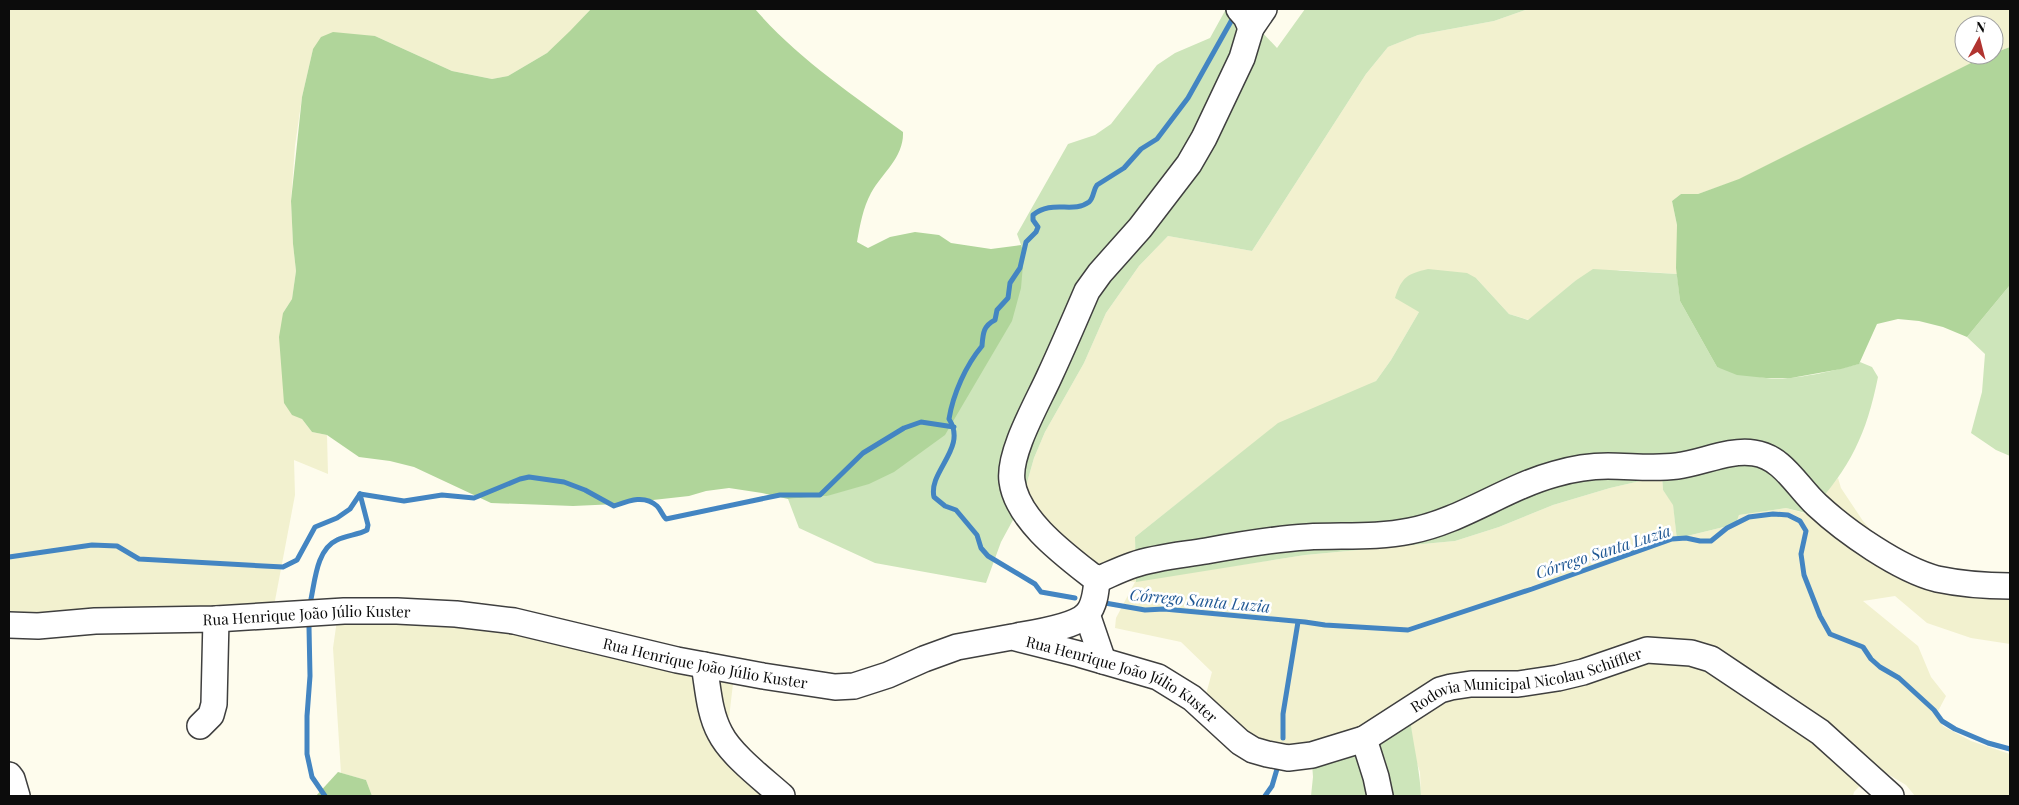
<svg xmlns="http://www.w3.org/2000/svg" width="2019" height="805" viewBox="0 0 2019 805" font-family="'Playfair Display',serif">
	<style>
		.farmland { fill: #f2f1cf }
		.green { fill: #cde5ba }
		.forest { fill: #b0d59a }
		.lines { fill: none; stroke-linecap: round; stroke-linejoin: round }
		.stream { stroke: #4385c2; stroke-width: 5 }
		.minor-casing { stroke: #3f3f3f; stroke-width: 28 }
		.minor { stroke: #fff; stroke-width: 25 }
		.labels { text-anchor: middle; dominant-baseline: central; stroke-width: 5; stroke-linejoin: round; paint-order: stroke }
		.street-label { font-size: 15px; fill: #0c0c0c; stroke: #fff }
		.water-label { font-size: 16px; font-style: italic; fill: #205894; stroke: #fff }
	</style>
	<rect width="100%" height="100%" fill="#fefced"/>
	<g class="farmland">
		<path d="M 9,9 L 591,9 L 571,31 L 547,53 L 508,76 L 492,79 L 452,71 L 375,36 L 313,49 L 302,97 L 295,146 L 291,201 L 293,244 L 296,271 L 292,299 L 283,313 L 302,419 L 312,432 L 327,435 L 328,474 L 294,460 L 295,495 L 270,627 L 9,631 Z"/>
		<path d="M 1528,9 L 2010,9 L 2010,47 L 1994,53 L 1994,25 L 1964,25 L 1964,55 L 1989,55 L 1738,180 L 1698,194 L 1681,194 L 1672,201 L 1677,225 L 1677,274 L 1620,270 L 1575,281 L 1529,320 L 1509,314 L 1476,278 L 1419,312 L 1391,360 L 1376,381 L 1236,457 L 1135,537 L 1136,581 L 1305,555 L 1455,541 L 1499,527 L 1553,505 L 1610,488 L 1662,476 L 1663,490 L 1673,504 L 1677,540 L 1691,535 L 1736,524 L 1739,515 L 1786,508 L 1807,514 L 1838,478 L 1841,488 L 1863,521 L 1894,557 L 2010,598 L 2010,644 L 1971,638 L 1927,623 L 1895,596 L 1863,601 L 1918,646 L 1931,677 L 1946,696 L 1936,715 L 1943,726 L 1971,741 L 2010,754 L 2010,796 L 1915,796 L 1906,785 L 1886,773 L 1872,773 L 1854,792 L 1853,796 L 1421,796 L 1420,772 L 1414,755 L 1410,719 L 1278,762 L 1205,698 L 1212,672 L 1181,642 L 1115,628 L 1116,618 L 1135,582 L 1114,579 L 1020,507 L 1034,458 L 1045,432 L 1084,363 L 1106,313 L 1139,266 L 1168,236 L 1252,251 L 1366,74 L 1388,47 L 1418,35 L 1494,21 Z"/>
		<path d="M 462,618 L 734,675 L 729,718 L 732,746 L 786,796 L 372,796 L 366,780 L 341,773 L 333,648 L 337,620 Z"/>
	</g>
	<g class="green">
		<path d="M 1226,9 L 1240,9 L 1277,48 L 1305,9 L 1528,9 L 1494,21 L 1418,35 L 1388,47 L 1366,74 L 1252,251 L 1168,236 L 1139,266 L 1106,313 L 1084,363 L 1045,432 L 1034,458 L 1020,507 L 1001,542 L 986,583 L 875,563 L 799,528 L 788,499 L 827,496 L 1024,253 L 1017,234 L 1068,144 L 1095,135 L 1111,124 L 1157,65 L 1175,53 L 1210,38 Z"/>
		<path d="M 1428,269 L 1467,273 L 1476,278 L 1509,314 L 1528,320 L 1575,281 L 1593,269 L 1677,274 L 1680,301 L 1717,367 C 1733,370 1750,376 1766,378 C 1792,381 1833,371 1858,364 L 1860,362 L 1872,367 L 1878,377 C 1866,437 1849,470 1807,515 L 1806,513 L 1786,508 L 1739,515 L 1736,524 L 1691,535 L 1677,540 L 1673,505 L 1663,490 L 1662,476 L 1610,488 L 1553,505 L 1499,527 L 1455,541 L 1305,555 L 1136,582 L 1135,537 L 1278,423 L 1376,381 L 1391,360 L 1419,312 L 1395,298 C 1402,277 1407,274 1428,269 Z"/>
		<path d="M 2010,285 L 2010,456 L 1996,450 L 1971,433 L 1982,392 L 1985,354 L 1967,337 Z"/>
		<path d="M 1410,718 C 1413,744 1420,770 1421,796 L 1311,796 L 1313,777 L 1312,763 Z"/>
	</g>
	<g class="forest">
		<path d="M 591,9 L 755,9 C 796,57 853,95 903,132 C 904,157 883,172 871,193 C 863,208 860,225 857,242 L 868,248 L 890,237 L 915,232 L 939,235 L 951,243 L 991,249 L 1021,245 L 1024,253 L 1021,288 L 1012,321 L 945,435 L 894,472 L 869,484 L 827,496 L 788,499 L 762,493 L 729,488 L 706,491 L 689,496 L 617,504 L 573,506 L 491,503 L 414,467 L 390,461 L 359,457 L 327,435 L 312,432 L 302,419 L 292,415 L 284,403 L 279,337 L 283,313 L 292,299 L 296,271 L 293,244 L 291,201 L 302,97 L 313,49 L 321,37 L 333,32 L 375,36 L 452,71 L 492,79 L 508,76 L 547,53 L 570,31 Z"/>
		<path d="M 2010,47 L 2010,285 L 1967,337 L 1943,327 L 1919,321 L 1898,319 L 1877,324 L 1859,364 L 1841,369 L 1791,378 L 1766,378 L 1737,375 L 1717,367 L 1680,301 L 1676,268 L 1677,225 L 1672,201 L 1681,194 L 1698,194 L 1739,179 L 1981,58 L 1994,55 L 1994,53 Z"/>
		<path d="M 338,772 L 366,780 L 372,796 L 316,796 Z"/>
	</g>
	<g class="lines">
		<g class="stream">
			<path d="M 360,494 L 404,501 L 442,495 L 474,498 L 520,479 L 529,477 L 564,482 L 585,490 L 614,506 C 628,501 644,494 657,506 C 661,510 662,515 666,519 L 780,495 L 820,495 L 863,453 L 904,428 L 921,422 L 954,427"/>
			<path d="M 9,557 L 92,545 L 117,546 L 139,559 L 283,567 L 297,560 L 315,527 L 337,518 L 350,509 L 360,494"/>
			<path d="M 1075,598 L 1041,592 L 1035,584 L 988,556 L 981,548 L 977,535 L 956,510 L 945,506 L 934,497 C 928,471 968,448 949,419 C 953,394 966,365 982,346 C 983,334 983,326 995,320 L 997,310 L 1008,298 L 1010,283 L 1020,268 L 1026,242 L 1036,232 L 1038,227 L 1033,220 L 1033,215 C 1052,199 1073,214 1089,202 C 1094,198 1093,190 1097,185 L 1124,168 L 1141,149 L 1157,139 L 1188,98 L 1234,16"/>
			<path d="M 311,599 C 315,580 317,549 337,540 C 347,535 358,535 367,530 L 368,525 L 360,494"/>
			<path d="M 1105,603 L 1145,610 L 1164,609 L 1305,622 L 1325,625 L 1408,630 L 1532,589 L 1672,539 L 1686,538 L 1700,541 L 1711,541 L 1727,528 L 1749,517 L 1773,514 L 1788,515 L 1800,521 L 1806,531 L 1801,554 L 1804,575 L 1820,616 L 1830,634 L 1863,647 L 1871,659 L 1880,667 L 1899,678 L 1934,710 L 1942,721 L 1955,729 L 1988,743 L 2010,749"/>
			<path d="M 309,627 L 310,676 L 307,716 L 307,754 L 312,777 L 325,796"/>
			<path d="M 1283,738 L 1283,714 L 1298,622"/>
			<path d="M 1265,796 L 1272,786 L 1277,769"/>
		</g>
		<g class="minor-casing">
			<g id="minor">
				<path d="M 1239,9 L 1246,17 L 1251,28"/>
				<path d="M 1264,9 L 1251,28 L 1242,58 L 1204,138 L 1189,164 L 1140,228 L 1100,273 L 1087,291 C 1075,319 1063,347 1050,375 C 1038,402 1008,453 1012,481 C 1017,521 1068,557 1097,580 C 1109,575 1121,569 1133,565 C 1156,557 1182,555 1206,551 C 1239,545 1273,539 1307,537 C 1341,535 1376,538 1410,531 C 1462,521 1504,488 1555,474 C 1572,469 1591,466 1608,466 C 1631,466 1654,469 1677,466 C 1702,463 1729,449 1754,453 C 1783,457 1797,487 1817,505 C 1846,532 1899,569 1937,579 C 1961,584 1986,586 2010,586"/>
				<path d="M 1087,614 L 1103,661"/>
				<path id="s1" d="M 9,625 L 38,626 L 95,621 L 216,619 L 344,611 L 397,611 L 456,614 L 514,621 L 677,660 L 763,676 L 835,687 L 854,686 L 888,675 L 924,659 L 957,647 L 1012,637 L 1079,654 L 1158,677 L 1192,698 L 1240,742 L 1253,750 L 1267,754 L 1288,758 L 1312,755 L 1364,739 L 1440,690 L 1451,687 L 1471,684 L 1518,684 L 1558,678 L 1583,672 L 1647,650 L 1691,653 L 1711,659 L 1820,732 L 1891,796"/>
				<path d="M 1017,636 C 1034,633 1075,627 1087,614 C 1095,605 1096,591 1097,580"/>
				<path d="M 704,665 C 708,687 709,713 720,733 C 731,755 763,779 782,796"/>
				<path d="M 200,726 L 211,715 L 214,704 L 216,619"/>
				<path d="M 1364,739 L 1376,777 L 1380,796"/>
				<path d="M 9,775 L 12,779 L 17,796"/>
			</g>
		</g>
		<use href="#minor" class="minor"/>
	</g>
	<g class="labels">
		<g class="street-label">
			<text stroke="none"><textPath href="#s1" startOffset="298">Rua Henrique João Júlio Kuster</textPath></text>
			<text stroke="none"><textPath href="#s1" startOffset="702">Rua Henrique João Júlio Kuster</textPath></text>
			<text stroke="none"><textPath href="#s1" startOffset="1582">Rodovia Municipal Nicolau Schiffler</textPath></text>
			<text stroke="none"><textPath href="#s1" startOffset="1138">Rua Henrique João Júlio Kuster</textPath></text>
		</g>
		<g class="water-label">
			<text transform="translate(1603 551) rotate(-18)">Córrego Santa Luzia</text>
			<text transform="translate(1200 600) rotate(5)">Córrego Santa Luzia</text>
		</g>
	</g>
	<rect width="2019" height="805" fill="none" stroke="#0c0c0c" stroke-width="20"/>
	<g transform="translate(1979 40) rotate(7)"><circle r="24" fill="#ffffff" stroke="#9e9e9e"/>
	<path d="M0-4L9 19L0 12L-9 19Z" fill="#b13430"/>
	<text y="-8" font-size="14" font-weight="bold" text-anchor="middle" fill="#0c0c0c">N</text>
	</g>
</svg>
